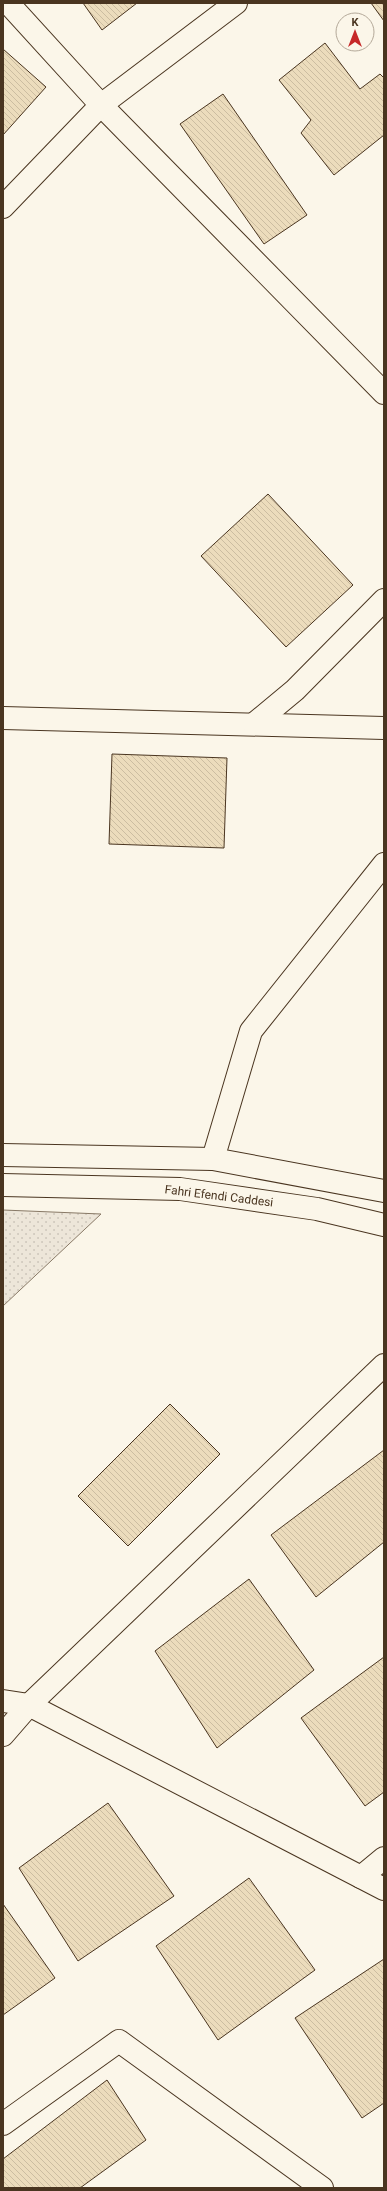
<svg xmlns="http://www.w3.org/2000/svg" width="387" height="2191" viewBox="0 0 387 2191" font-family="Roboto,sans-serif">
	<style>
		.park { fill: url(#park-dots); stroke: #887966 }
		.building { fill: url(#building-back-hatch); stroke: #4a3520 }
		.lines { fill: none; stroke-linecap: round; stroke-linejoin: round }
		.street-casing { stroke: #4a3520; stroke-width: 24 }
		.secondary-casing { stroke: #4a3520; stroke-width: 24 }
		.street { stroke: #fbf6e9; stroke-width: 22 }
		.secondary { stroke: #fbf6e9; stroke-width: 22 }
		.labels { text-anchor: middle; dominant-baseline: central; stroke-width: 3; stroke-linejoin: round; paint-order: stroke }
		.street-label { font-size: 12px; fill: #4a3520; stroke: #fbf6e9 }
	</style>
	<defs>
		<pattern id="park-dots" width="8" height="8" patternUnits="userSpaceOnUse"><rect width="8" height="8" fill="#ede6d9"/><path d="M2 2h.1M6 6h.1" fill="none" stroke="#cdc6ba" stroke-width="1.8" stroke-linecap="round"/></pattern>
		<pattern id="building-back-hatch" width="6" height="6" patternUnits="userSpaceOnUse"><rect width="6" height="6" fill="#ecdcbc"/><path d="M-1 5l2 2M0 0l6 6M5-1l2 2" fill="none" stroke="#ccbda1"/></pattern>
	</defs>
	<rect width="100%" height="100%" fill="#fbf6e9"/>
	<path class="park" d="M 3,1210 L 101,1214 L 3,1306 Z"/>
	<g class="building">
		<path d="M 83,3 L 137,3 L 102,30 Z"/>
		<path d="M 371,3 L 384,3 L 384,21 Z"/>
		<path d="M 325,43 L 360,89 L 380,74 L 384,78 L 384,135 L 334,175 L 301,133 L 311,120 L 279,80 Z"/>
		<path d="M 3,49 L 46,87 L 3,135 Z"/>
		<path d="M 223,94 L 307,215 L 264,244 L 180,124 Z"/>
		<path d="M 268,494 L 353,585 L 286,647 L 201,556 Z"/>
		<path d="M 112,754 L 227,758 L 224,848 L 109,844 Z"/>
		<path d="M 170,1404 L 220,1454 L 128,1546 L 78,1496 Z"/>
		<path d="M 384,1450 L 384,1542 L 316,1597 L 271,1535 Z"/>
		<path d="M 249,1579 L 314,1670 L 217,1748 L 155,1651 Z"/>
		<path d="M 384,1657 L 384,1792 L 365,1806 L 301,1718 Z"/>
		<path d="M 108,1803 L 174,1896 L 78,1961 L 19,1868 Z"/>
		<path d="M 249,1878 L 315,1970 L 218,2040 L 156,1946 Z"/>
		<path d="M 3,1904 L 55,1978 L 3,2015 Z"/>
		<path d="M 384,1959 L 384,2103 L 362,2118 L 295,2018 Z"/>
		<path d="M 107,2080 L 146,2140 L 80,2188 L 3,2188 L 3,2159 Z"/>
	</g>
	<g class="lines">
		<g class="street-casing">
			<g id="street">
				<path d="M 8,3 L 101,105 L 384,393"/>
				<path d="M 3,207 L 101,105 L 236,3"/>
				<path d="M 3,718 L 384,728"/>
				<path d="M 254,724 L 295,690 L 384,600"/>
				<path d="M 213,1159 L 251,1031 L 384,864"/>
				<path d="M 3,1701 L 29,1705 L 384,1889"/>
				<path d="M 3,1735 L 29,1705 L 384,1365"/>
				<path d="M 361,1877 L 384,1858"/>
				<path d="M 3,2124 L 119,2041 L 322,2188"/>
			</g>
		</g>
		<g class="secondary-casing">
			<g id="secondary">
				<path d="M 3,1155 L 213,1159 L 384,1191"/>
				<path d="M 3,1185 L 180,1189 L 317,1209 L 384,1225"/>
			</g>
		</g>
		<use href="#street" class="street"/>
		<use href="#secondary" class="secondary"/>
	</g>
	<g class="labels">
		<g class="street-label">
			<text transform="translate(219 1196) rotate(7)">Fahri Efendi Caddesi</text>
		</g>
	</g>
	<rect width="387" height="2191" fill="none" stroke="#4a3520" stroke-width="8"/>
	<g transform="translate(355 32)"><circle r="19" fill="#fbf6e9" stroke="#b4a999"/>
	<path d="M0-3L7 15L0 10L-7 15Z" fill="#c62828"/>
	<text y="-6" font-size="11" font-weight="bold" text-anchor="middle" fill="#4a3520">K</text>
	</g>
</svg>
